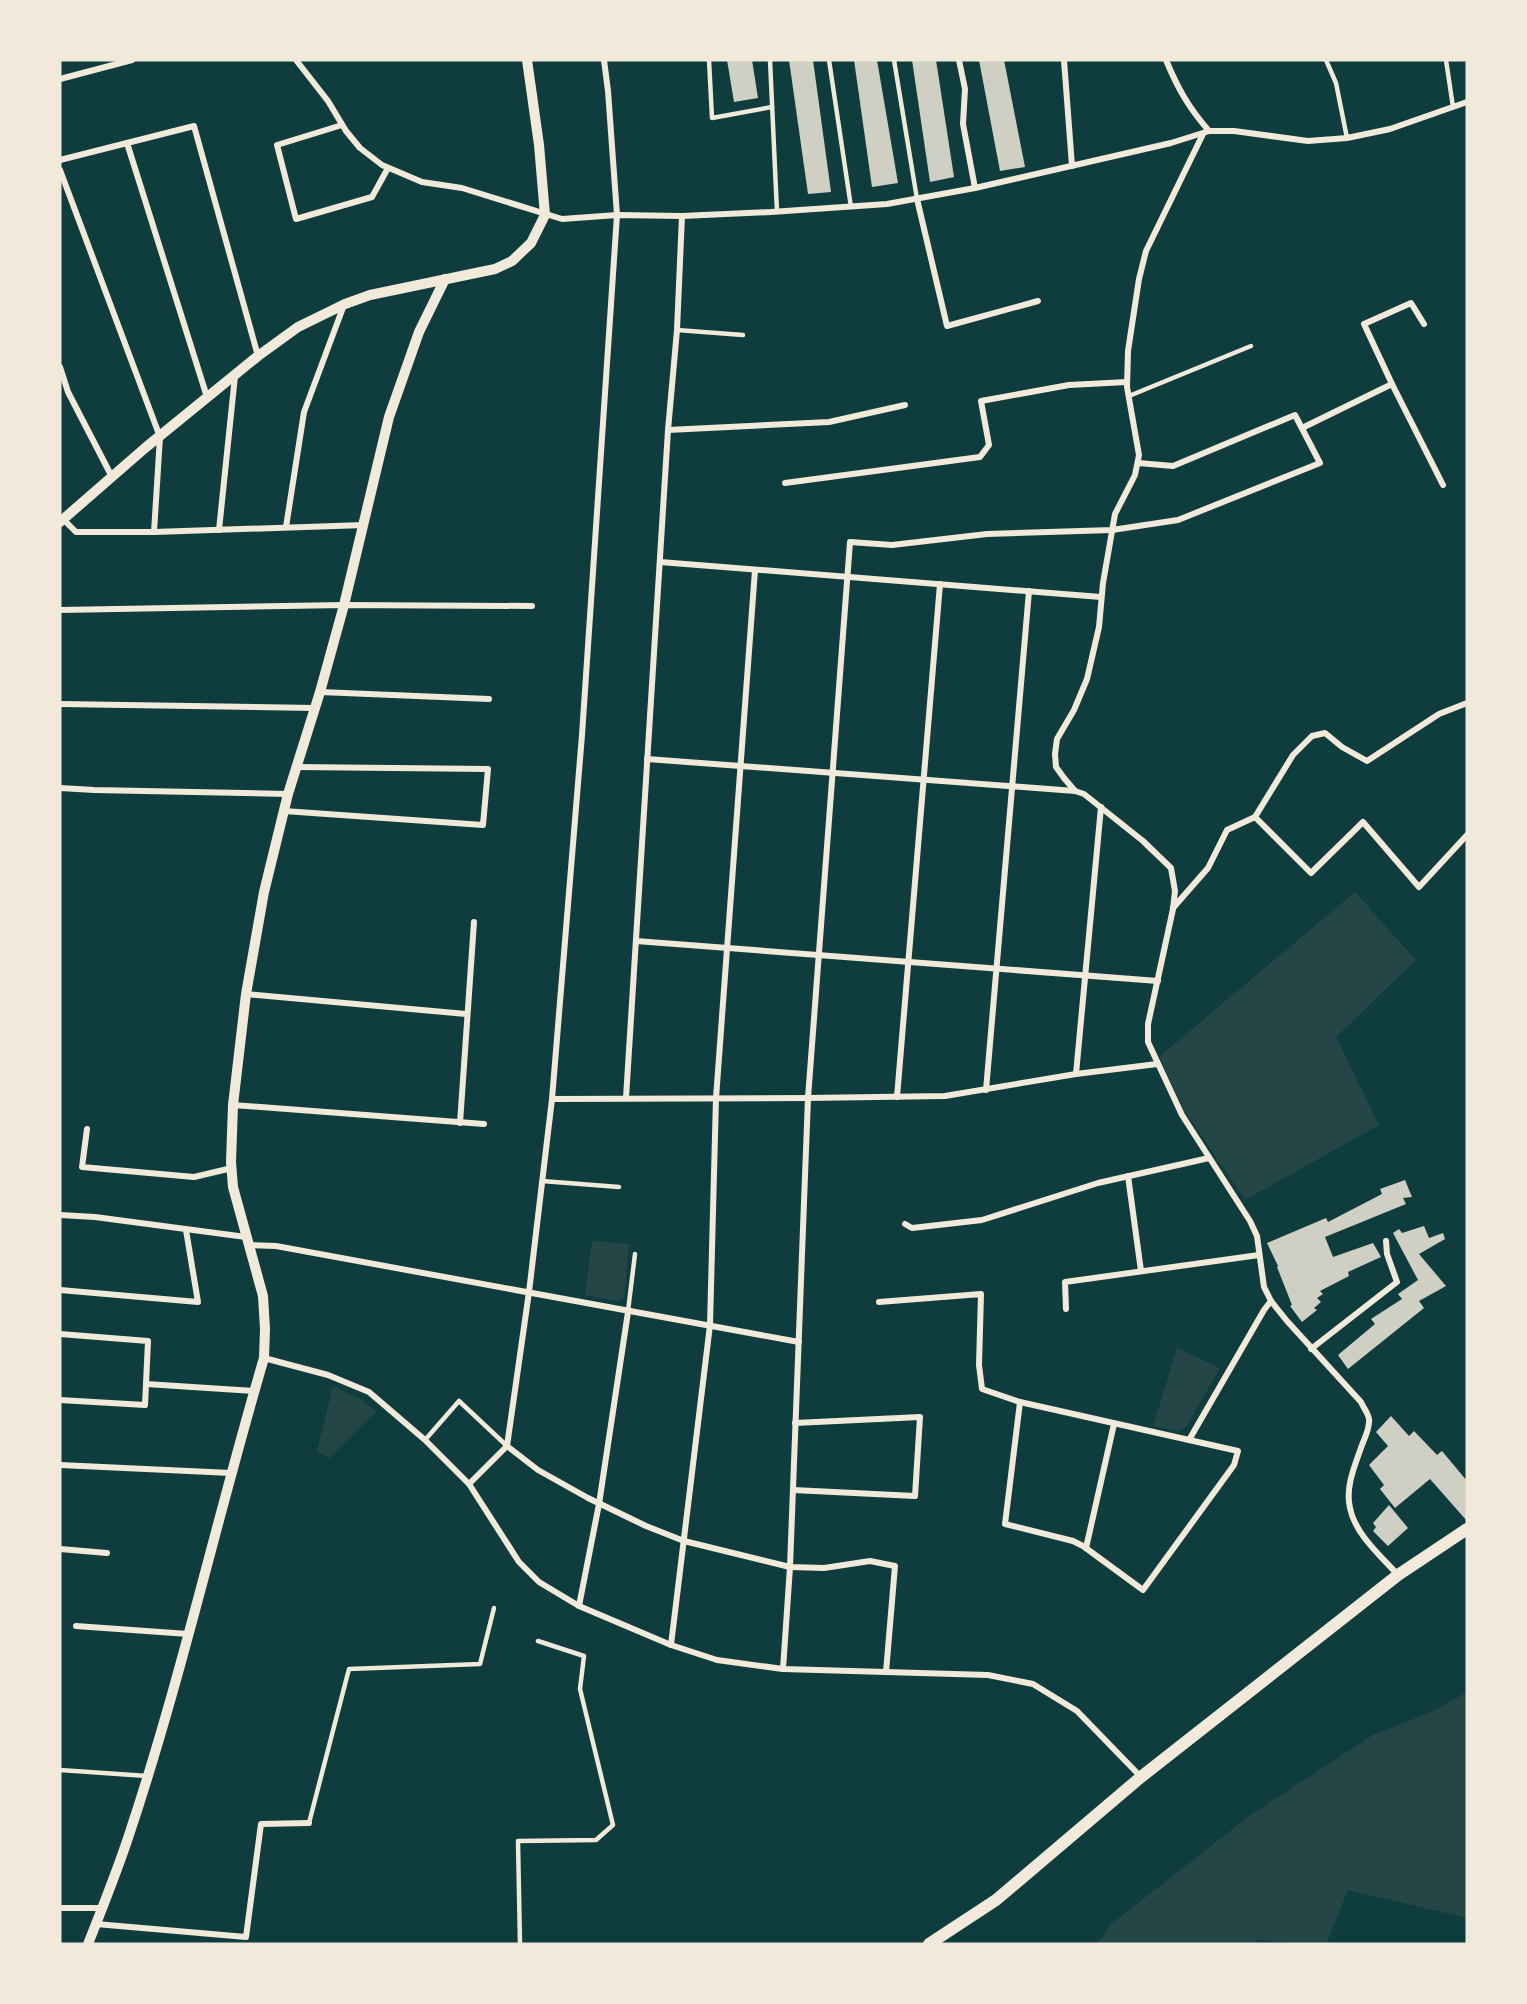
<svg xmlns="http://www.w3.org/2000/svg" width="1527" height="2004" viewBox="0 0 1527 2004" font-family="Figtree,sans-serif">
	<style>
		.green { fill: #244646 }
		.building { fill: #cfcfc3 }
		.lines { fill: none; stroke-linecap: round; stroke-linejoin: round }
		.service { stroke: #f1e9da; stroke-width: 4.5 }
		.minor { stroke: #f1e9da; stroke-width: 6 }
		.tertiary { stroke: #f1e9da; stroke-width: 10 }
		.secondary { stroke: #f1e9da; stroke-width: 12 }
	</style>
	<rect width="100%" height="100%" fill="#0f3d3e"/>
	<g class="green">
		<path d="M 1355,892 L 1416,960 L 1336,1037 L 1379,1125 L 1245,1200 L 1185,1111 L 1159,1057 Z"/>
		<path d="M 592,1241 L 629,1244 L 624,1297 L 618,1301 L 585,1295 Z"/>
		<path d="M 1177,1348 L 1220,1368 L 1186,1427 L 1178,1431 L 1153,1426 Z"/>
		<path d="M 333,1386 L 364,1401 L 376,1412 L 330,1458 L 317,1452 Z"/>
		<path d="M 1467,1692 L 1467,1918 L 1348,1890 L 1326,1944 L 1300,1944 L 1258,1940 L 1251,1944 L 1097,1944 L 1111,1924 L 1252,1814 L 1373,1735 L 1431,1712 Z"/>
	</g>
	<g class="building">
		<path d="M 727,60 L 752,60 L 758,98 L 734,102 Z"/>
		<path d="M 789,60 L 813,60 L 831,192 L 808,194 Z"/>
		<path d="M 854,60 L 877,60 L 898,183 L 872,187 Z"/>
		<path d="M 912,60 L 936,60 L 954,177 L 930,182 Z"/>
		<path d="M 979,60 L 1004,60 L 1025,167 L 1000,171 Z"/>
		<path d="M 1405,1180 L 1412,1197 L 1403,1198 L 1406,1204 L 1325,1237 L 1333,1257 L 1373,1243 L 1381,1257 L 1348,1272 L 1349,1276 L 1320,1291 L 1323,1294 L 1317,1298 L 1321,1302 L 1314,1308 L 1317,1310 L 1302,1322 L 1290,1306 L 1292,1305 L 1277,1267 L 1278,1266 L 1267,1243 L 1326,1218 L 1328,1222 L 1382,1194 L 1380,1189 Z"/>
		<path d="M 1424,1226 L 1429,1238 L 1443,1233 L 1445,1239 L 1419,1254 L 1446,1286 L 1419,1301 L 1424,1308 L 1348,1369 L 1338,1355 L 1375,1324 L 1371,1319 L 1402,1299 L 1398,1294 L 1418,1280 L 1393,1233 L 1399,1229 L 1402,1233 Z"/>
		<path d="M 1391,1416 L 1409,1436 L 1414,1431 L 1437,1455 L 1442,1451 L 1467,1481 L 1467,1521 L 1430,1479 L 1395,1508 L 1380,1489 L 1384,1485 L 1369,1465 L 1388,1446 L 1376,1432 Z"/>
		<path d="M 1389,1505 L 1408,1528 L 1388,1546 L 1373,1531 L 1376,1527 L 1373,1523 Z"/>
	</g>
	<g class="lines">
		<g class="service">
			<path d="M 709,60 L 712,118 L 772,107"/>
			<path d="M 770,60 L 777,212"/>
			<path d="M 829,60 L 851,207"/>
			<path d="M 894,60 L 917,199"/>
			<path d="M 1326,60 L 1336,83 L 1347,138"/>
			<path d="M 1446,60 L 1453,107"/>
			<path d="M 677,330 L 743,335"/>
			<path d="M 1129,396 L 1251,346"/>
			<path d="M 542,1181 L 619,1187"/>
			<path d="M 628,1311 L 635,1254"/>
			<path d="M 425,1440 L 459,1401 L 507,1446"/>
			<path d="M 60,1770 L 147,1776"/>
			<path d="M 309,1823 L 349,1669 L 480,1664 L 494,1608"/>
			<path d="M 520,1944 L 518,1841 L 596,1840 L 613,1825 L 580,1689 L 584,1656 L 538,1641"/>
		</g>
		<g class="minor">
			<path d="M 296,60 L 328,101 L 346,131 L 360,148 L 382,165 L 422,182 L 462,188 L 562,219 L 617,215 L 682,216 L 771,212 L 887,204 L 975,188 L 1171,143 L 1209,131 L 1234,131 L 1308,141 L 1347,138 L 1390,129 L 1467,102"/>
			<path d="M 959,60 L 965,89 L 963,124 L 975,188"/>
			<path d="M 1064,60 L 1072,166"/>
			<path d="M 1166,60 C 1178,89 1189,108 1209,131"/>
			<path d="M 60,79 L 132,60"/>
			<path d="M 342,125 L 277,145 L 296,219 L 372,197 L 388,168"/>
			<path d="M 1203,134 L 1146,251 L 1139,279 L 1128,351 L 1127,387 L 1139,455 L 1135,475 L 1115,514 L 1103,583 L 1099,627 L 1087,679 L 1074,710 L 1057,739 L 1055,754 L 1056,767 L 1064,778 L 1075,791 L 1084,794 L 1143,841 L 1171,868 L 1175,891 L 1173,909 L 1148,1024 L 1148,1042 L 1182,1115 L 1250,1221 L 1257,1236 L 1264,1287 L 1271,1301 L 1287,1321 L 1361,1402 C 1363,1407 1368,1413 1369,1419 C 1370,1428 1365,1437 1362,1445 C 1355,1465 1345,1487 1350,1508 C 1355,1534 1381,1556 1398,1575"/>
			<path d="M 127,143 L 207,397"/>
			<path d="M 60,160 L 194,126 L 258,356"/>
			<path d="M 60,170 L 160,437 L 154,532"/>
			<path d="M 917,199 L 947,326 L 1038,301"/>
			<path d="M 60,367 L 68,392 L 112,477"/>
			<path d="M 1392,384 L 1443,485"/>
			<path d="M 1302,428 L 1392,384 L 1364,324 L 1411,303 L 1424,324"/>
			<path d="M 668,430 L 829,422 L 905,405"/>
			<path d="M 785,483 L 980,457 L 989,445 L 981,401 L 1069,385 L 1127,382"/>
			<path d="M 62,518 L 76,532 L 154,532 L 364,525"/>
			<path d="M 286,527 L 304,412 L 344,305"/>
			<path d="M 219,530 L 235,376"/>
			<path d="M 660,562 L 1101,597"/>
			<path d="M 60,610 L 344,605 L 532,606"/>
			<path d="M 320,692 L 489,699"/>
			<path d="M 60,704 L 315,708"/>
			<path d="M 647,759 L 1075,791"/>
			<path d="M 60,788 L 94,790 L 288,794"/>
			<path d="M 284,811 L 483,825 L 488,769 L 296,767"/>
			<path d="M 1255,817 L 1311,873 L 1363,822 L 1419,887 L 1467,835"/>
			<path d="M 1173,908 L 1208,868 L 1227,830 L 1255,817 L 1293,755 L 1312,736 L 1325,733 L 1342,747 L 1367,761 L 1439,714 L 1467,703"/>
			<path d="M 636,941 L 1158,981"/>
			<path d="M 246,994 L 466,1014"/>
			<path d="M 1076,1074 L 1101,807"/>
			<path d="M 986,1090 L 1029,591"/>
			<path d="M 897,1097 L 940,584"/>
			<path d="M 626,1098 L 668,430 L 677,330 L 682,216"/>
			<path d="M 552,1099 L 808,1098 L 945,1096 L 1076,1074 L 1157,1064"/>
			<path d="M 233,1105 L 484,1124"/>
			<path d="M 460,1123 L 474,922"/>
			<path d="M 87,1129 L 82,1167 L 194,1177 L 232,1168"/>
			<path d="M 1128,1176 L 1141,1271"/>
			<path d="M 60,1215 L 95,1217 L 246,1237"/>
			<path d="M 905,1224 L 912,1228 L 982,1220 L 1098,1183 L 1209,1158"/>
			<path d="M 248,1245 L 276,1246 L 799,1342"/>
			<path d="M 60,1290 L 198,1302 L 186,1230"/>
			<path d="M 879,1302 L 981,1294 L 979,1365 L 982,1389 L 1020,1402"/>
			<path d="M 1066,1309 L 1065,1282 L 1259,1255"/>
			<path d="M 60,1334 L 148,1341 L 145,1405 L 60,1400"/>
			<path d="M 1311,1349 L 1397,1282 L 1387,1254 L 1386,1241"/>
			<path d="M 264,1358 L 328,1375 L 369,1392 L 425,1440 L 469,1484 L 519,1562 L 539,1582 L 579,1606 L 671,1645 L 717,1660 L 783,1669 L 988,1675 L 1033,1684 L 1077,1711 L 1141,1777"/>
			<path d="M 146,1384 L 254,1391"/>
			<path d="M 1020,1402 L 1238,1451 L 1234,1465 L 1143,1590 L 1083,1546 L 1073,1541 L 1005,1524 Z"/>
			<path d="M 1189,1440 L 1264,1310 L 1271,1301"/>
			<path d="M 507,1446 L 538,1470 L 588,1498 L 646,1526 L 684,1541 L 790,1567 L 824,1568 L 870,1561 L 895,1566 L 886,1672"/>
			<path d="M 60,1465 L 231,1473"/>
			<path d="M 469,1484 L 507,1446 L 529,1292 L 552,1099 L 582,735 L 617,215 L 608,91 L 604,60"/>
			<path d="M 793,1490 L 915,1496 L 920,1417 L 795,1423"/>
			<path d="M 1086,1548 L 1114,1424"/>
			<path d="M 60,1549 L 107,1553"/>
			<path d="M 579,1606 L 599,1504 L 628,1312"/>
			<path d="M 76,1626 L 188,1634"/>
			<path d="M 671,1645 L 710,1325 L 716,1098 L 755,570"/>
			<path d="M 783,1669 L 790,1567 L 808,1098 L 850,542 L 892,545 L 987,534 L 1112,530 L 1178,520 L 1320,463 L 1295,415 L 1173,466 L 1138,463"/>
			<path d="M 60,1908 L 103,1908"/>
			<path d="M 96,1924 L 246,1937 L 261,1824 L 309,1823"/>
		</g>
		<g class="tertiary">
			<path d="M 60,522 L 145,448 L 258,356 L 298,327 L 345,304 L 370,295 L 495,269 L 512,261 L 531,243 L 545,215 L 539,145 L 527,60"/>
			<path d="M 88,1944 C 102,1909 116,1874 128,1838 C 181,1680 217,1517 264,1358 L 265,1329 L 263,1296 L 233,1187 L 231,1162 L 233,1105 L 246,994 L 264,892 L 288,794 L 320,692 L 344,605 L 389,417 L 419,332 L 445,279"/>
		</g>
		<path class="secondary" d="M 929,1944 L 996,1900 L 1141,1777 L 1398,1575 L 1467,1529"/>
	</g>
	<rect width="1527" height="2004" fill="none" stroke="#f1e9da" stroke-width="123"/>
</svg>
